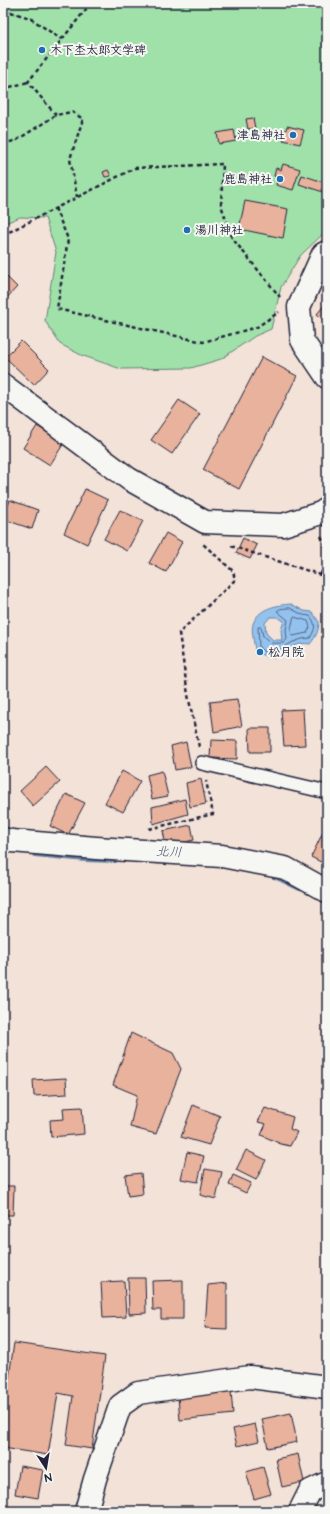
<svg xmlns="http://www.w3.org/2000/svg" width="330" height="1514" viewBox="0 0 330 1514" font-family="'Architects Daughter','Klee One',sans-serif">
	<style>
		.green { fill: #a0e1aa; stroke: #618272 }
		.water { fill: #94c2ee; stroke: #6682a6; fill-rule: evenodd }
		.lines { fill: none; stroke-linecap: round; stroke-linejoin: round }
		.shore { stroke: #506283; stroke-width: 1 }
		.stream { stroke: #6682a6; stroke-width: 6 }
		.building { fill: #e8b29c; stroke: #22223b }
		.service-casing { stroke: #22223b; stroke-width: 16 }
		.minor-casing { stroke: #22223b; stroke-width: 25 }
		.path { stroke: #22223b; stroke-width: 2.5; stroke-dasharray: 4 3; stroke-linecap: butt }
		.service { stroke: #f6f6f2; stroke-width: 13 }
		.minor { stroke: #f6f6f2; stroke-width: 22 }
		.poi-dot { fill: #1f6fb2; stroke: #f6f6f2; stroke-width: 1.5 }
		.labels { text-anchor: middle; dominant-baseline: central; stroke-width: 4; stroke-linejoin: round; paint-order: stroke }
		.poi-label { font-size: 12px; font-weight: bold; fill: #22223b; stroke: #f6f6f2; text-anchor: start }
		.water-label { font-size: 13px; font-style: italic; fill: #445271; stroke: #f6f6f2 }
	</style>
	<rect width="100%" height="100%" fill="#f2e2d8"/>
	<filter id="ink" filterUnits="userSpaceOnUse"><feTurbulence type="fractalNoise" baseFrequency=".025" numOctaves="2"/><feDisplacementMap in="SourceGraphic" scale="8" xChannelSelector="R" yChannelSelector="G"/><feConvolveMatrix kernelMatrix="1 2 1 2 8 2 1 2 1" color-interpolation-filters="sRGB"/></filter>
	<g filter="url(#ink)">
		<path class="green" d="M 3,3 L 327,3 L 327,230 L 300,256 L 281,287 L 271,329 L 255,336 L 221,359 L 191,368 L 121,369 L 81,355 L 60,344 L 45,321 L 56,252 L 45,218 L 20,217 L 3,224 Z"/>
		<path class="water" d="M 291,604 L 304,611 L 312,612 L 319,622 C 319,630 316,637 310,644 C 285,639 282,672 255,650 C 254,642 251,631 253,624 C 258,608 277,605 291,604 ZM 270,617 L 277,617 L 284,621 L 281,630 L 282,640 L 273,640 L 266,633 L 265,623 Z"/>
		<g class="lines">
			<g class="shore">
				<path d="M 290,608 L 303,615 L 310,616 C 317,625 315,629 310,638 L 302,639 L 293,642 L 272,654 L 263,651 L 259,647 L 258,627 L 261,627 L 263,636 L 271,643 L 284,643 L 287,639 L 286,630 L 288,620 L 277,611 L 280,609 Z"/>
				<path d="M 294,617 L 308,621 L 310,627 L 307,633 L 293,636 L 292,636 L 291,630 Z"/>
			</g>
			<g class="stream">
				<path d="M 35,854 L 86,859 L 115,860"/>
				<path d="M 273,875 L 300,888"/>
			</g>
		</g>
		<g class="building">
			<path d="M 253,118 L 255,128 L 248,129 L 246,119 Z"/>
			<path d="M 287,126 L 304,130 L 300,144 L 283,140 Z"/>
			<path d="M 234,130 L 236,141 L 219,144 L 217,133 Z"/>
			<path d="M 283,164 L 300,169 L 293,190 L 276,185 L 278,178 L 274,176 L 276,168 L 281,170 Z"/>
			<path d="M 108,170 L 111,176 L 105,177 L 103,172 Z"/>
			<path d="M 302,175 L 326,183 L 323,192 L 299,184 Z"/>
			<path d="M 245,201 L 288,209 L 283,238 L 239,229 Z"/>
			<path d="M 3,273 L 17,287 L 3,302 Z"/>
			<path d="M 327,302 L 327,323 L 317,314 Z"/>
			<path d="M 21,341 L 49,369 L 34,385 L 5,357 Z"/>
			<path d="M 262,357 L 297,376 L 239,489 L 203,470 Z"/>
			<path d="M 179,400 L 200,414 L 172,454 L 151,440 Z"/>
			<path d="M 37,426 L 64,443 L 50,465 L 23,448 Z"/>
			<path d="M 85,489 L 108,500 L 87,544 L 64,533 Z"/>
			<path d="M 10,500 L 38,510 L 32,529 L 3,519 Z"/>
			<path d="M 120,510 L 143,521 L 127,551 L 104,539 Z"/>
			<path d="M 166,533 L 182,542 L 166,572 L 149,563 Z"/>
			<path d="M 243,538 L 257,545 L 250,559 L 236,553 Z"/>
			<path d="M 237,699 L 242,726 L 214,732 L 210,702 Z"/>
			<path d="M 303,709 L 305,745 L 284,746 L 281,710 Z"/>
			<path d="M 249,728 L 270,728 L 270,752 L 250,752 Z"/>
			<path d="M 211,740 L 237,741 L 237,759 L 210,758 Z"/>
			<path d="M 186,742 L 191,767 L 175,770 L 171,746 Z"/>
			<path d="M 46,767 L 60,782 L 33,806 L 20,791 Z"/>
			<path d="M 122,771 L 140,781 L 123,812 L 105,803 Z"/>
			<path d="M 162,771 L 168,796 L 152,799 L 147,775 Z"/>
			<path d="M 201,779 L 206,804 L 190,807 L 186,783 Z"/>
			<path d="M 66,794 L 85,803 L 68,835 L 50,826 Z"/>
			<path d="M 185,799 L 188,814 L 153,824 L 152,807 Z"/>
			<path d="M 327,824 L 327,865 L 311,857 Z"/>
			<path d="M 191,825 L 194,840 L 166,846 L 163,831 Z"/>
			<path d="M 131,1033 L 173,1053 L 181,1069 L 156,1134 L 130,1127 L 137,1095 L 113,1085 Z"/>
			<path d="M 66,1078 L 67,1094 L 34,1096 L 33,1080 Z"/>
			<path d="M 193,1105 L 220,1116 L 209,1145 L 181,1137 Z"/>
			<path d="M 82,1107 L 84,1134 L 51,1137 L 50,1120 L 64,1119 L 63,1108 Z"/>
			<path d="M 265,1108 L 293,1117 L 290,1129 L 297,1132 L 290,1146 L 281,1144 L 261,1135 L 266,1124 L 258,1122 Z"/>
			<path d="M 246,1150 L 266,1160 L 256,1180 L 236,1170 Z"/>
			<path d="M 187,1152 L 204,1156 L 198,1182 L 181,1179 Z"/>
			<path d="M 205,1169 L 222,1172 L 216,1199 L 200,1195 Z"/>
			<path d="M 141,1173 L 143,1194 L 128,1196 L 125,1175 Z"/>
			<path d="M 233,1175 L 251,1183 L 246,1193 L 229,1185 Z"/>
			<path d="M 3,1186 L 14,1186 L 13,1215 L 3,1215 Z"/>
			<path d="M 128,1278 L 145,1278 L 146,1313 L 129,1314 Z"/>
			<path d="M 183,1280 L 183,1319 L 161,1319 L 161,1310 L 153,1310 L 152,1281 Z"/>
			<path d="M 124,1281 L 126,1317 L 103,1318 L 101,1282 Z"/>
			<path d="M 227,1283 L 227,1329 L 205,1328 L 208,1285 Z"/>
			<path d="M 14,1343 L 105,1356 L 92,1449 L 66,1445 L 73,1396 L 58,1393 L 48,1455 L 3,1448 L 3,1418 Z"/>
			<path d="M 231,1391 L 233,1414 L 180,1420 L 178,1397 Z"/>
			<path d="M 291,1413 L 297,1442 L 268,1448 L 262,1419 Z"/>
			<path d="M 255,1424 L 259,1441 L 237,1446 L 233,1429 Z"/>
			<path d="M 298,1454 L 304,1482 L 282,1487 L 276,1459 Z"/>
			<path d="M 20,1466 L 43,1470 L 38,1498 L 15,1494 Z"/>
			<path d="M 263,1467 L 271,1494 L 254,1499 L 246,1472 Z"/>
			<path d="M 237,1506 L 238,1511 L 217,1511 Z"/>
			<path d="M 12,1507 L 47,1511 L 12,1511 Z"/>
		</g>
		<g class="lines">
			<g class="service-casing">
				<path id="service" d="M 202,763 L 327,792"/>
			</g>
			<g class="minor-casing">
				<g id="minor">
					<path d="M 327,252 L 323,254 L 299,307 L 302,340 L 327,377"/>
					<path d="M 3,385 L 129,479 L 205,522 L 283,525 L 321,513 L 327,509"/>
					<path d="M 3,839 L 12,841 L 96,848 L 222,856 L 285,868 L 327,891"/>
					<path d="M 86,1511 L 95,1479 L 120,1406 L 138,1393 L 250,1377 L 327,1387"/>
					<path d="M 300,1511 L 310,1491 L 327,1483"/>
				</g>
			</g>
			<g class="path">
				<path d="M 3,3 L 4,10 L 30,18 L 61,39"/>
				<path d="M 3,89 L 28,82"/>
				<path d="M 56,115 L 28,82 L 91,3"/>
				<path d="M 3,144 L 17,140 L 56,115 L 72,112 L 83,119 L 70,159 L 77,197"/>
				<path d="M 55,208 L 68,239 L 57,309 L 203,342 L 257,327 L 279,312"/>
				<path d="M 3,235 L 135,168 L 223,164 L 221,205 L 232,238 L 280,297"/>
				<path d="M 321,536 L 327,548"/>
				<path d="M 231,546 L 327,577"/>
				<path d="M 321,575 L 327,549"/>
				<path d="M 199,747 L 188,695 L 179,633 L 235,580 L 233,571 L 203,544"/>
				<path d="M 149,829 L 213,814 L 206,781"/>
			</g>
			<use href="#service" class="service"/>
			<use href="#minor" class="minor"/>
		</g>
	</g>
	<g class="poi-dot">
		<circle cx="42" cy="50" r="4"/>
		<circle cx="293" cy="135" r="4"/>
		<circle cx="280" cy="179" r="4"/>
		<circle cx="187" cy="230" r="4"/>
		<circle cx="260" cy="652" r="4"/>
	</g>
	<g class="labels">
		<g class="poi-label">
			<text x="50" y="50">木下杢太郎文学碑</text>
			<text x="285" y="135" text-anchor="end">津島神社</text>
			<text x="272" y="179" text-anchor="end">鹿島神社</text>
			<text x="195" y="230">湯川神社</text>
			<text x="268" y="652">松月院</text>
		</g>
		<g class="water-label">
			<text transform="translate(169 852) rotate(2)">北川</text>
		</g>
	</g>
	<rect width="330" height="1514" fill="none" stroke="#f6f6f2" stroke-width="16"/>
	<rect x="8" y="8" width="314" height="1498" fill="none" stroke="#22223b" stroke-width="1.5" filter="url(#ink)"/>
	<g transform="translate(46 1468) rotate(168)" stroke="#f6f6f2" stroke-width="3" paint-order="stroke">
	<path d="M0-3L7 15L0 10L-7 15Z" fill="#22223b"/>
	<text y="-6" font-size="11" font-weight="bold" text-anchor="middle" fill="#22223b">N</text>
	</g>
</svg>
